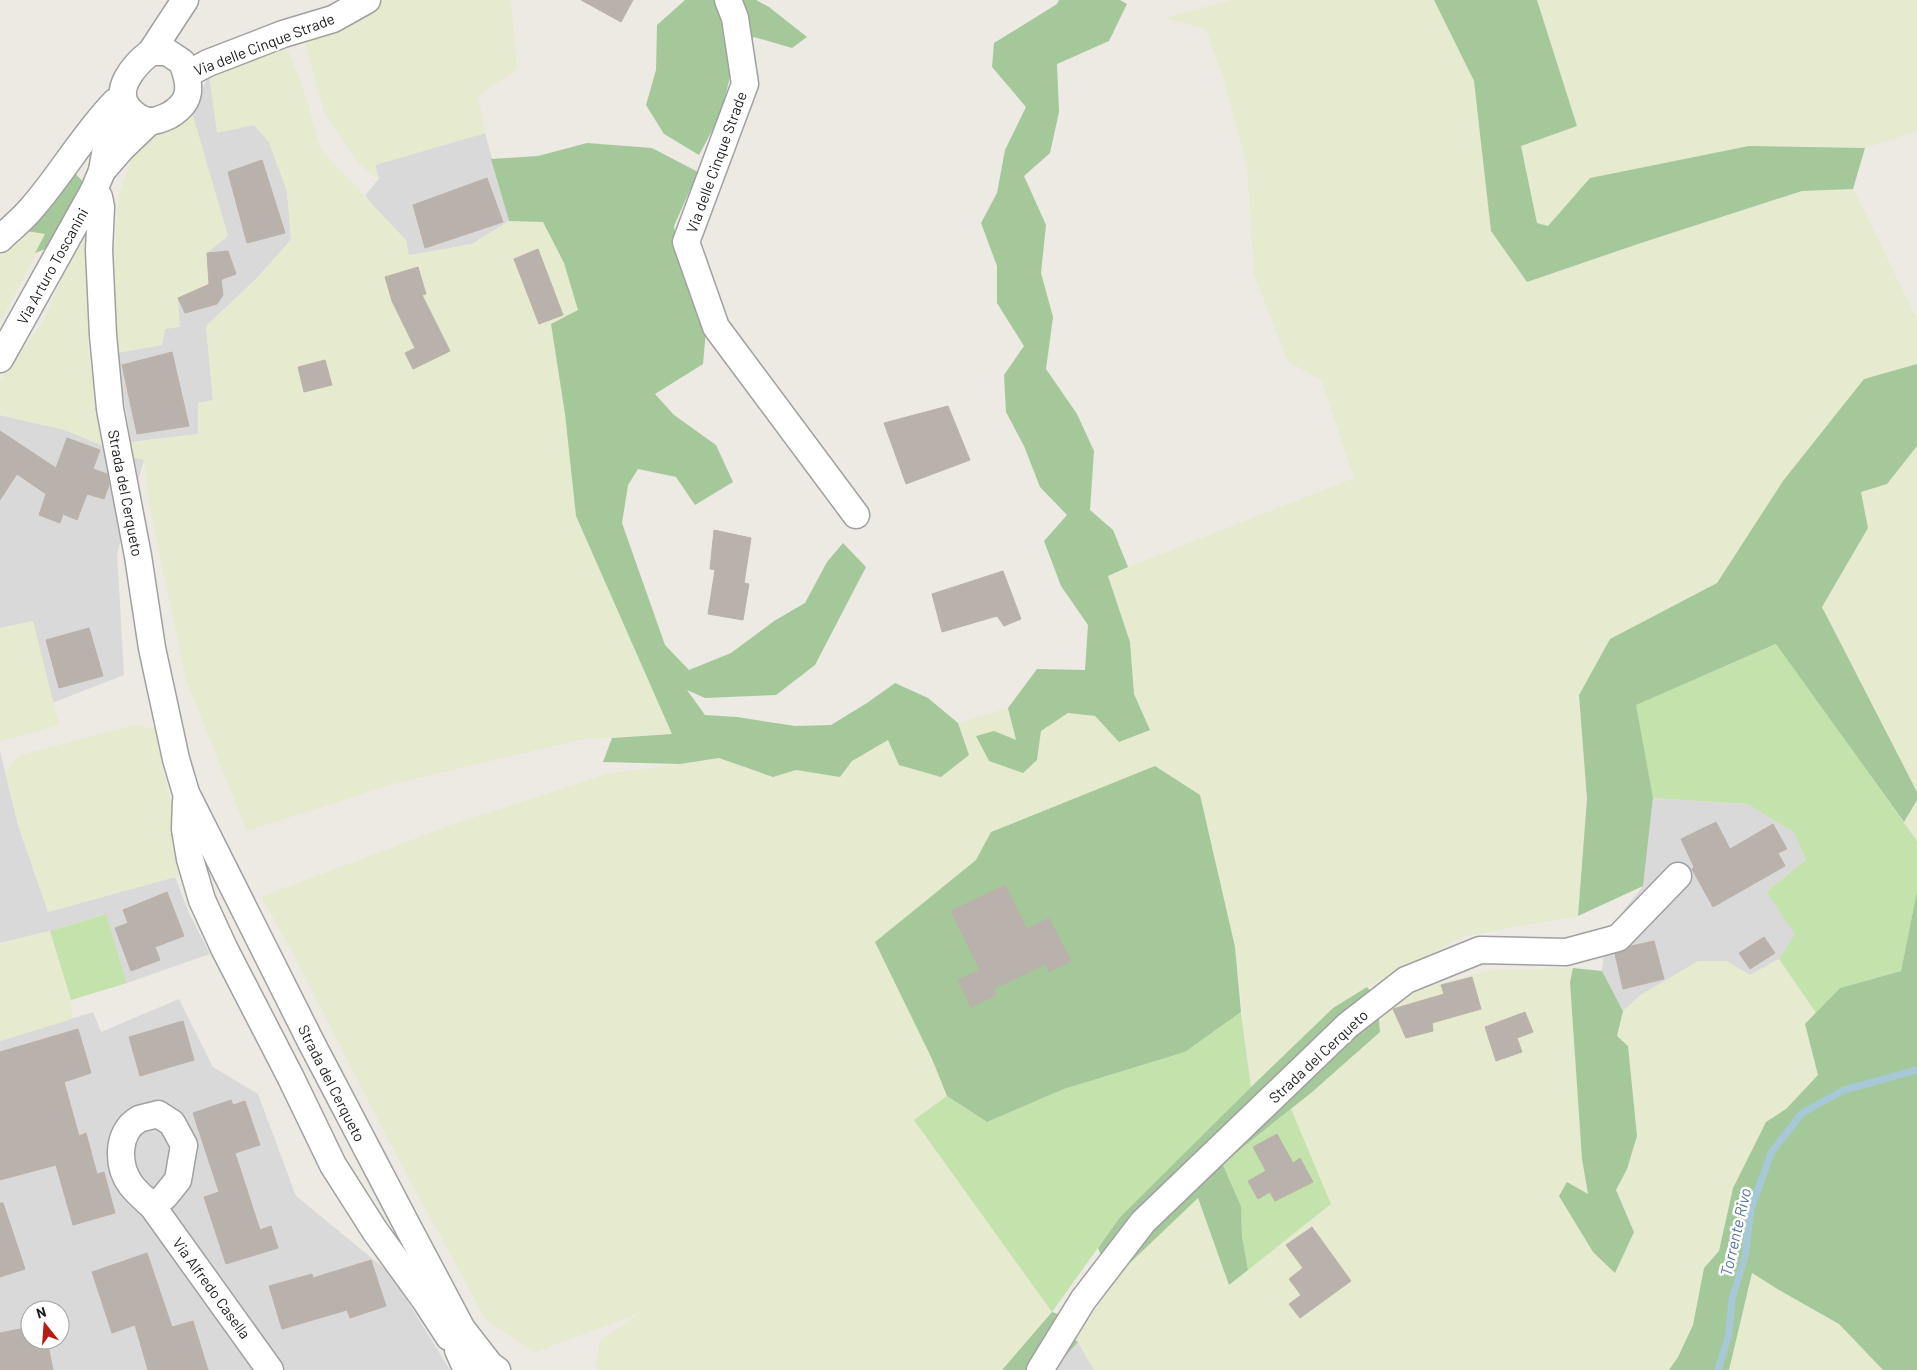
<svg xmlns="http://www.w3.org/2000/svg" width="1917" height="1370" viewBox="0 0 1917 1370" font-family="Barlow,sans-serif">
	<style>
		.residential { fill: #dad9d9; fill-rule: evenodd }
		.farmland { fill: #e6eacf }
		.grass { fill: #c3e2ac }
		.forest { fill: #a5c89b }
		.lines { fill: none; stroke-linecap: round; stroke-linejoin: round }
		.stream { stroke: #a7c8d6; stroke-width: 7 }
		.building { fill: #b9b2ac; stroke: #bcb1a6 }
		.minor-casing { stroke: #a0a0a0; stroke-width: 29 }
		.minor { stroke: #fff; stroke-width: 26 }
		.labels { text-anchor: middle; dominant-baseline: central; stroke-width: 5; stroke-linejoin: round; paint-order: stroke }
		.street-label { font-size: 15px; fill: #1c1c1c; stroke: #fff }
		.water-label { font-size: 16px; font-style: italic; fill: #5275a2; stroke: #fff }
	</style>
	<rect width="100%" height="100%" fill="#eceae2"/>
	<g class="residential">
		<path d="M 209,75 L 269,142 L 287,191 L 291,240 L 256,279 L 206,326 L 213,401 L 198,434 L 131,442 L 116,353 L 162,345 L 165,329 L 178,298 L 209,285 L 192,112 Z"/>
		<path d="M 485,133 L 509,221 L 472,244 L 409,256 L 365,195 L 379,179 L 375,165 Z"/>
		<path d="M 0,415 L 65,430 L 129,456 L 144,460 L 117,553 L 124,675 L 52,703 L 33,622 L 0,628 Z"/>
		<path d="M 0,751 L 18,825 L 48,912 L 175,877 L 189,913 L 210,954 L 127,983 L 105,914 L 50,931 L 0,943 Z"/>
		<path d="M 1653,798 L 1748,804 L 1794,831 L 1806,860 L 1766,892 L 1796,934 L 1779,959 L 1750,975 L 1726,961 L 1642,994 L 1623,1011 L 1602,971 L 1606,933 L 1643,886 Z"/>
		<path d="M 179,999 L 213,1067 L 258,1094 L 296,1196 L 390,1273 L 450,1370 L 0,1370 L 0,1041 L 93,1012 L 101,1032 ZM 30,1310 L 60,1310 L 60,1340 L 30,1340 Z"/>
		<path d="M 1078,1342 L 1094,1370 L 1053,1370 Z"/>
	</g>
	<g class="farmland">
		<path d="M 385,0 L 511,0 L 517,69 L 478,95 L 485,133 L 375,165 L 379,179 L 359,164 L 324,111 L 304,39 L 337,25 Z"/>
		<path d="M 1232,0 L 1434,0 L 1474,81 L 1491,231 L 1527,282 L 1641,243 L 1802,191 L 1853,189 L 1917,319 L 1917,364 L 1864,379 L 1783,481 L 1717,583 L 1610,639 L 1579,695 L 1587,799 L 1578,916 L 1465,936 L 1367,987 L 1333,1008 L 1251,1087 L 1235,947 L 991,832 L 976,860 L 875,942 L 932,1059 L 947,1096 L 915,1120 L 1052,1312 L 1002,1370 L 598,1370 L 596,1364 L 600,1341 L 640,1313 L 535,1352 L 486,1320 L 389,1141 L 289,945 L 261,897 L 454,824 L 607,774 L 719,758 L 773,777 L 796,770 L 840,777 L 852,761 L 888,740 L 968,755 L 958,723 L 1008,708 L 1016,740 L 1037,760 L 1041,731 L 1068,713 L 1095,716 L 1119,742 L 1150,730 L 1134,694 L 1130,642 L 1108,575 L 1354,478 L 1322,381 L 1288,361 L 1254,274 L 1247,165 L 1223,77 L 1206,29 L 1166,18 Z"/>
		<path d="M 1537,0 L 1917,0 L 1917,131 L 1865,148 L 1749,146 L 1590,178 L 1548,226 L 1536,223 L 1521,146 L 1577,126 Z"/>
		<path d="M 286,47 L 300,79 L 321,150 L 406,240 L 409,255 L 472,244 L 509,221 L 543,222 L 564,263 L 578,310 L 551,324 L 565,414 L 576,516 L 672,734 L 583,739 L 393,784 L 247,831 L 186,680 L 149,503 L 144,460 L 129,456 L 131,442 L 198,434 L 198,403 L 213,400 L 206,326 L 256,279 L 291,240 L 287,191 L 269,142 L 254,125 L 217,133 L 209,75 Z"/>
		<path d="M 192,112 L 228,236 L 207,253 L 209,285 L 178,298 L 180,327 L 165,329 L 162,345 L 116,353 L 112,278 L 119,194 L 137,144 Z"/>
		<path d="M 26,231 L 46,234 L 0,323 L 0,255 Z"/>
		<path d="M 79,236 L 87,237 L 88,353 L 106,447 L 65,430 L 0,415 L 0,380 L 45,318 Z"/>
		<path d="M 1917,446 L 1917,792 L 1822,607 L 1868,528 L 1861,492 L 1887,484 Z"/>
		<path d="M 33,621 L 59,725 L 0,741 L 0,628 Z"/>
		<path d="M 134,725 L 155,729 L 183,867 L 175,877 L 48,912 L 18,825 L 5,772 L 18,756 Z"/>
		<path d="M 1917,800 L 1917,841 L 1904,822 Z"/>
		<path d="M 50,931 L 71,1000 L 72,1019 L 0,1041 L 0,943 Z"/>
		<path d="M 1779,959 L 1816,1013 L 1805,1024 L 1818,1075 L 1786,1109 L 1766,1122 L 1733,1188 L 1719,1251 L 1704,1268 L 1693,1325 L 1678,1357 L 1669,1370 L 1094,1370 L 1078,1342 L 1069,1336 L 1123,1268 L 1198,1198 L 1229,1285 L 1331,1205 L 1291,1109 L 1311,1093 L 1380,1032 L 1377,1000 L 1491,970 L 1573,968 L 1570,982 L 1582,1159 L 1588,1195 L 1634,1232 L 1616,1189 L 1627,1169 L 1617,1036 L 1623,1011 L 1642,994 L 1698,961 L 1726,961 L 1750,975 Z"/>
		<path d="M 1752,1273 L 1779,1290 L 1839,1324 L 1883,1370 L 1729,1370 Z"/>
	</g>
	<g class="grass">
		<path d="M 1777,644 L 1917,841 L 1917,891 L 1901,971 L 1840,988 L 1816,1013 L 1779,959 L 1795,934 L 1766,892 L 1806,860 L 1794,832 L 1748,804 L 1653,798 L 1635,705 Z"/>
		<path d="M 106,914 L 127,983 L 71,1000 L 50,931 Z"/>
		<path d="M 1241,1012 L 1251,1087 L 1120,1217 L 1052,1312 L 914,1120 L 947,1096 L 987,1122 L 1064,1089 L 1185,1052 Z"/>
		<path d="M 1291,1109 L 1331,1204 L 1248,1270 L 1242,1236 L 1241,1206 L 1223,1165 L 1233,1155 Z"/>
	</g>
	<g class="forest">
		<path d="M 685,0 L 756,0 L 769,7 L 807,37 L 792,48 L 754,37 L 735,56 L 721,114 L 699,155 L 664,134 L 646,105 L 656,70 L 657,25 Z"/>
		<path d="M 1059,0 L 1120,0 L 1127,4 L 1109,41 L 1057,64 L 1059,112 L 1050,153 L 1024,176 L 1046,225 L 1041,273 L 1053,317 L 1046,369 L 1077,414 L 1094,451 L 1090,510 L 1113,530 L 1128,567 L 1108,576 L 1130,642 L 1134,694 L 1150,730 L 1119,742 L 1095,716 L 1068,713 L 1041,731 L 1037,760 L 1023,773 L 989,761 L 976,736 L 994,731 L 1016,740 L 1008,708 L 1037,669 L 1085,670 L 1088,625 L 1061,586 L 1044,541 L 1067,515 L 1040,487 L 1024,446 L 1006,412 L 1004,375 L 1024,346 L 997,303 L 997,266 L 981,223 L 997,193 L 1005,150 L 1026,107 L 992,67 L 994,43 L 1057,4 Z"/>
		<path d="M 1434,0 L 1537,0 L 1577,126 L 1521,146 L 1537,223 L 1548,226 L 1590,178 L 1749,146 L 1865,148 L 1853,189 L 1802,191 L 1641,243 L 1527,282 L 1491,231 L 1474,81 Z"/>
		<path d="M 587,143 L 652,148 L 698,172 L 674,226 L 681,268 L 706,330 L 703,364 L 655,394 L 674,415 L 716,445 L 733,482 L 695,505 L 676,477 L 638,469 L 628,485 L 622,523 L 665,645 L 689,670 L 731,653 L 774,621 L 805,603 L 827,562 L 843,543 L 866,567 L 815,665 L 776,695 L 705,698 L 687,690 L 705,715 L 737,717 L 795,726 L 831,725 L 867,703 L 895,683 L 928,698 L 958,723 L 969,755 L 941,777 L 899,765 L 888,740 L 852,761 L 840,777 L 796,770 L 773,777 L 719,758 L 680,764 L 603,762 L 612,738 L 672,734 L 576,516 L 565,414 L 551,324 L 578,310 L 564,263 L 543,222 L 509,221 L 491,159 L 538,156 Z"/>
		<path d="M 72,170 L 86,185 L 56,245 L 35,253 L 45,234 L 26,231 Z"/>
		<path d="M 1917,364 L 1917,446 L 1887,484 L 1861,492 L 1868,528 L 1822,607 L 1917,792 L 1917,800 L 1904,822 L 1776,644 L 1636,705 L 1653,798 L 1643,886 L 1578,916 L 1587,799 L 1579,695 L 1610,639 L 1717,583 L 1783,481 L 1864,379 Z"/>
		<path d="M 1155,766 L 1200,795 L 1235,947 L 1241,1012 L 1185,1052 L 1064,1089 L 987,1122 L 947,1096 L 932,1059 L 875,942 L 976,860 L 991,832 Z"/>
		<path d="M 1917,891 L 1917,1370 L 1883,1370 L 1839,1324 L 1779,1290 L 1752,1273 L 1729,1370 L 1669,1370 L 1678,1357 L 1693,1325 L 1704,1268 L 1719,1251 L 1733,1188 L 1766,1122 L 1786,1109 L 1818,1075 L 1805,1024 L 1840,988 L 1901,971 Z"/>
		<path d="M 1573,968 L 1602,971 L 1623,1011 L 1617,1036 L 1628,1046 L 1637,1136 L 1627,1169 L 1616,1190 L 1634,1232 L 1615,1273 L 1593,1252 L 1559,1196 L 1567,1182 L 1588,1194 L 1582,1159 L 1570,982 Z"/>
		<path d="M 1367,987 L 1377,1000 L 1380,1032 L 1311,1093 L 1233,1155 L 1223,1165 L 1241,1206 L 1242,1236 L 1248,1270 L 1229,1285 L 1198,1198 L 1112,1280 L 1098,1248 L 1120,1217 L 1251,1087 L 1333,1008 Z"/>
		<path d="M 1052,1312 L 1079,1321 L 1070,1336 L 1078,1342 L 1053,1370 L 1002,1370 Z"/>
	</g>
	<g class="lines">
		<path class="stream" d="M 1718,1370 L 1729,1334 L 1732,1299 L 1745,1256 L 1751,1209 L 1771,1153 L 1802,1113 L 1844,1090 L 1917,1070"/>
	</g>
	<g class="building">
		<path d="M 581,0 L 633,0 L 621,22 Z"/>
		<path d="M 262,160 L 285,233 L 247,243 L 228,172 Z"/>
		<path d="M 487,178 L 503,222 L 425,248 L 413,205 Z"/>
		<path d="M 538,249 L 563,315 L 539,324 L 514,259 Z"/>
		<path d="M 228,251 L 236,274 L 209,284 L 207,253 Z"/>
		<path d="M 418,267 L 426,294 L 422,295 L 450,351 L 413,369 L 405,353 L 415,348 L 392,301 L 385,277 Z"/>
		<path d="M 221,279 L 223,295 L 217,304 L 185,313 L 178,298 Z"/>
		<path d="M 172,352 L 189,426 L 137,434 L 122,365 Z"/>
		<path d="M 325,360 L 332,385 L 304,392 L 298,367 Z"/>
		<path d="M 948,406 L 970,460 L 906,484 L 884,423 Z"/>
		<path d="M 0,431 L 56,468 L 67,438 L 100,450 L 93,469 L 107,474 L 109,485 L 104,499 L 87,494 L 77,520 L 63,514 L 60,523 L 39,515 L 46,494 L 17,474 L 0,500 Z"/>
		<path d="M 714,530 L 751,538 L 744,583 L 749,584 L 743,620 L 708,614 L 715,570 L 710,569 Z"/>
		<path d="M 1003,571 L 1021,619 L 1004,626 L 997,616 L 942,632 L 932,594 Z"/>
		<path d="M 89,628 L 103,676 L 59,688 L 46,640 Z"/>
		<path d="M 1716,822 L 1730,849 L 1773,824 L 1787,849 L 1778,853 L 1785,866 L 1713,907 L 1692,869 L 1694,867 L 1681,839 Z"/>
		<path d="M 1005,885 L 1027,929 L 1049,918 L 1071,961 L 1049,972 L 1046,964 L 993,989 L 996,995 L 971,1007 L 958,980 L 980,970 L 951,911 Z"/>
		<path d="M 167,892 L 184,936 L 155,947 L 160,960 L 131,971 L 115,928 L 128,923 L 123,910 Z"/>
		<path d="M 1764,937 L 1775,953 L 1750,969 L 1739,953 Z"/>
		<path d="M 1654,941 L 1664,979 L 1623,989 L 1615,954 L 1622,952 L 1631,946 Z"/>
		<path d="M 1472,977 L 1481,1009 L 1432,1023 L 1433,1031 L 1406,1038 L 1393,1009 L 1444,994 L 1441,985 Z"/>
		<path d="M 1525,1012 L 1533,1032 L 1517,1038 L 1522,1052 L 1496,1061 L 1485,1027 Z"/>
		<path d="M 183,1021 L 194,1060 L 140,1076 L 129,1037 Z"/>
		<path d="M 78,1029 L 91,1073 L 64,1082 L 79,1136 L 86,1133 L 97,1174 L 104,1172 L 115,1213 L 73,1225 L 56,1165 L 0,1180 L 0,1052 Z"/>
		<path d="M 231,1100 L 233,1105 L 245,1101 L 260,1145 L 235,1153 L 260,1230 L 271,1226 L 278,1248 L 226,1264 L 204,1197 L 219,1192 L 193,1113 Z"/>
		<path d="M 1277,1134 L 1293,1163 L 1300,1158 L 1313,1182 L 1275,1201 L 1270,1192 L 1258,1199 L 1248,1181 L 1266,1171 L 1253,1147 Z"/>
		<path d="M 0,1203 L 3,1203 L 25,1269 L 0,1277 Z"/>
		<path d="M 1312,1227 L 1351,1281 L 1300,1318 L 1289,1304 L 1301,1295 L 1289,1279 L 1303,1268 L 1286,1245 Z"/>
		<path d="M 147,1253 L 172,1327 L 193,1321 L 208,1370 L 148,1370 L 135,1325 L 112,1333 L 92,1272 Z"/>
		<path d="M 371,1260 L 386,1306 L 350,1318 L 347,1310 L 282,1329 L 269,1286 L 312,1274 L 313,1278 Z"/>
		<path d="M 30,1327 L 30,1340 L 47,1340 L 53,1370 L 0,1370 L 0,1333 Z"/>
	</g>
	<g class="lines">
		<g class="minor-casing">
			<g id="minor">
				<path d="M 728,0 L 735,18 L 745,84 L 686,242 L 716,327 L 856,515"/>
				<path d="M 151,52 L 167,52 L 182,62 C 191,85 193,101 170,115 C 164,118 155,122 148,121 C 140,119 134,115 129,109 C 111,91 135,64 151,52 Z"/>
				<path d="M 151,52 L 185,0"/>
				<path d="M 187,74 L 208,63 L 283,34 L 333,19 L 367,0"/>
				<path d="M 102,171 L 121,149 L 150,121"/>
				<path d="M 94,190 L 99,197 L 101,207 L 99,250 L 103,335 L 110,409 L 138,556 L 152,648 L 176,759 L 186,793 L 311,1042 L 410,1231 L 462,1329 L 490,1365 L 497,1370"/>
				<path d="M 0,239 C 10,229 22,220 31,209 C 61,175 83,135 115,102"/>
				<path d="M 0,359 L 94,190 L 102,171 L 108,136 L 114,122 L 125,105"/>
				<path d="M 186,801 L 185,829 L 190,859 L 202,900 L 224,948 L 291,1078 L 333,1165 L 375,1231 L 425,1300 L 449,1337"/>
				<path d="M 153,1207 L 165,1196 L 178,1180 L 184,1145 L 172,1123 L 158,1114 C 152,1116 144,1117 139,1119 C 116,1132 117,1166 131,1185 C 137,1193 146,1200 153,1207 L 270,1370"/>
				<path d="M 458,1350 L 467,1370"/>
				<path d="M 1040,1370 L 1083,1300 L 1143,1222 L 1348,1025 L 1406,980 L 1480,950 L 1566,952 L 1618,938 L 1678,876"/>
			</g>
		</g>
		<use href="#minor" class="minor"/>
	</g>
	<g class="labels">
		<g class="street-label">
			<text transform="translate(264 44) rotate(-21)">Via delle Cinque Strade</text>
			<text transform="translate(716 162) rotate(-70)">Via delle Cinque Strade</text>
			<text transform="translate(52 266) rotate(-61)">Via Arturo Toscanini</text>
			<text transform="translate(126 493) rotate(79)">Strada del Cerqueto</text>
			<text transform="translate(1318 1056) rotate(-43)">Strada del Cerqueto</text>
			<text transform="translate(332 1083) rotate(63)">Strada del Cerqueto</text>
			<text transform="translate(212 1288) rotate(54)">Via Alfredo Casella</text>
		</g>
		<g class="water-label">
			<text transform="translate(1735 1232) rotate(-77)">Torrente Rivo</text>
		</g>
	</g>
	<g transform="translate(45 1325) rotate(343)"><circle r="24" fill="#ffffff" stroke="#a4a4a4"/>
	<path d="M0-4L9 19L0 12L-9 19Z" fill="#b51d13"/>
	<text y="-8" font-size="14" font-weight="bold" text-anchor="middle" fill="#1c1c1c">N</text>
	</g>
</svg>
